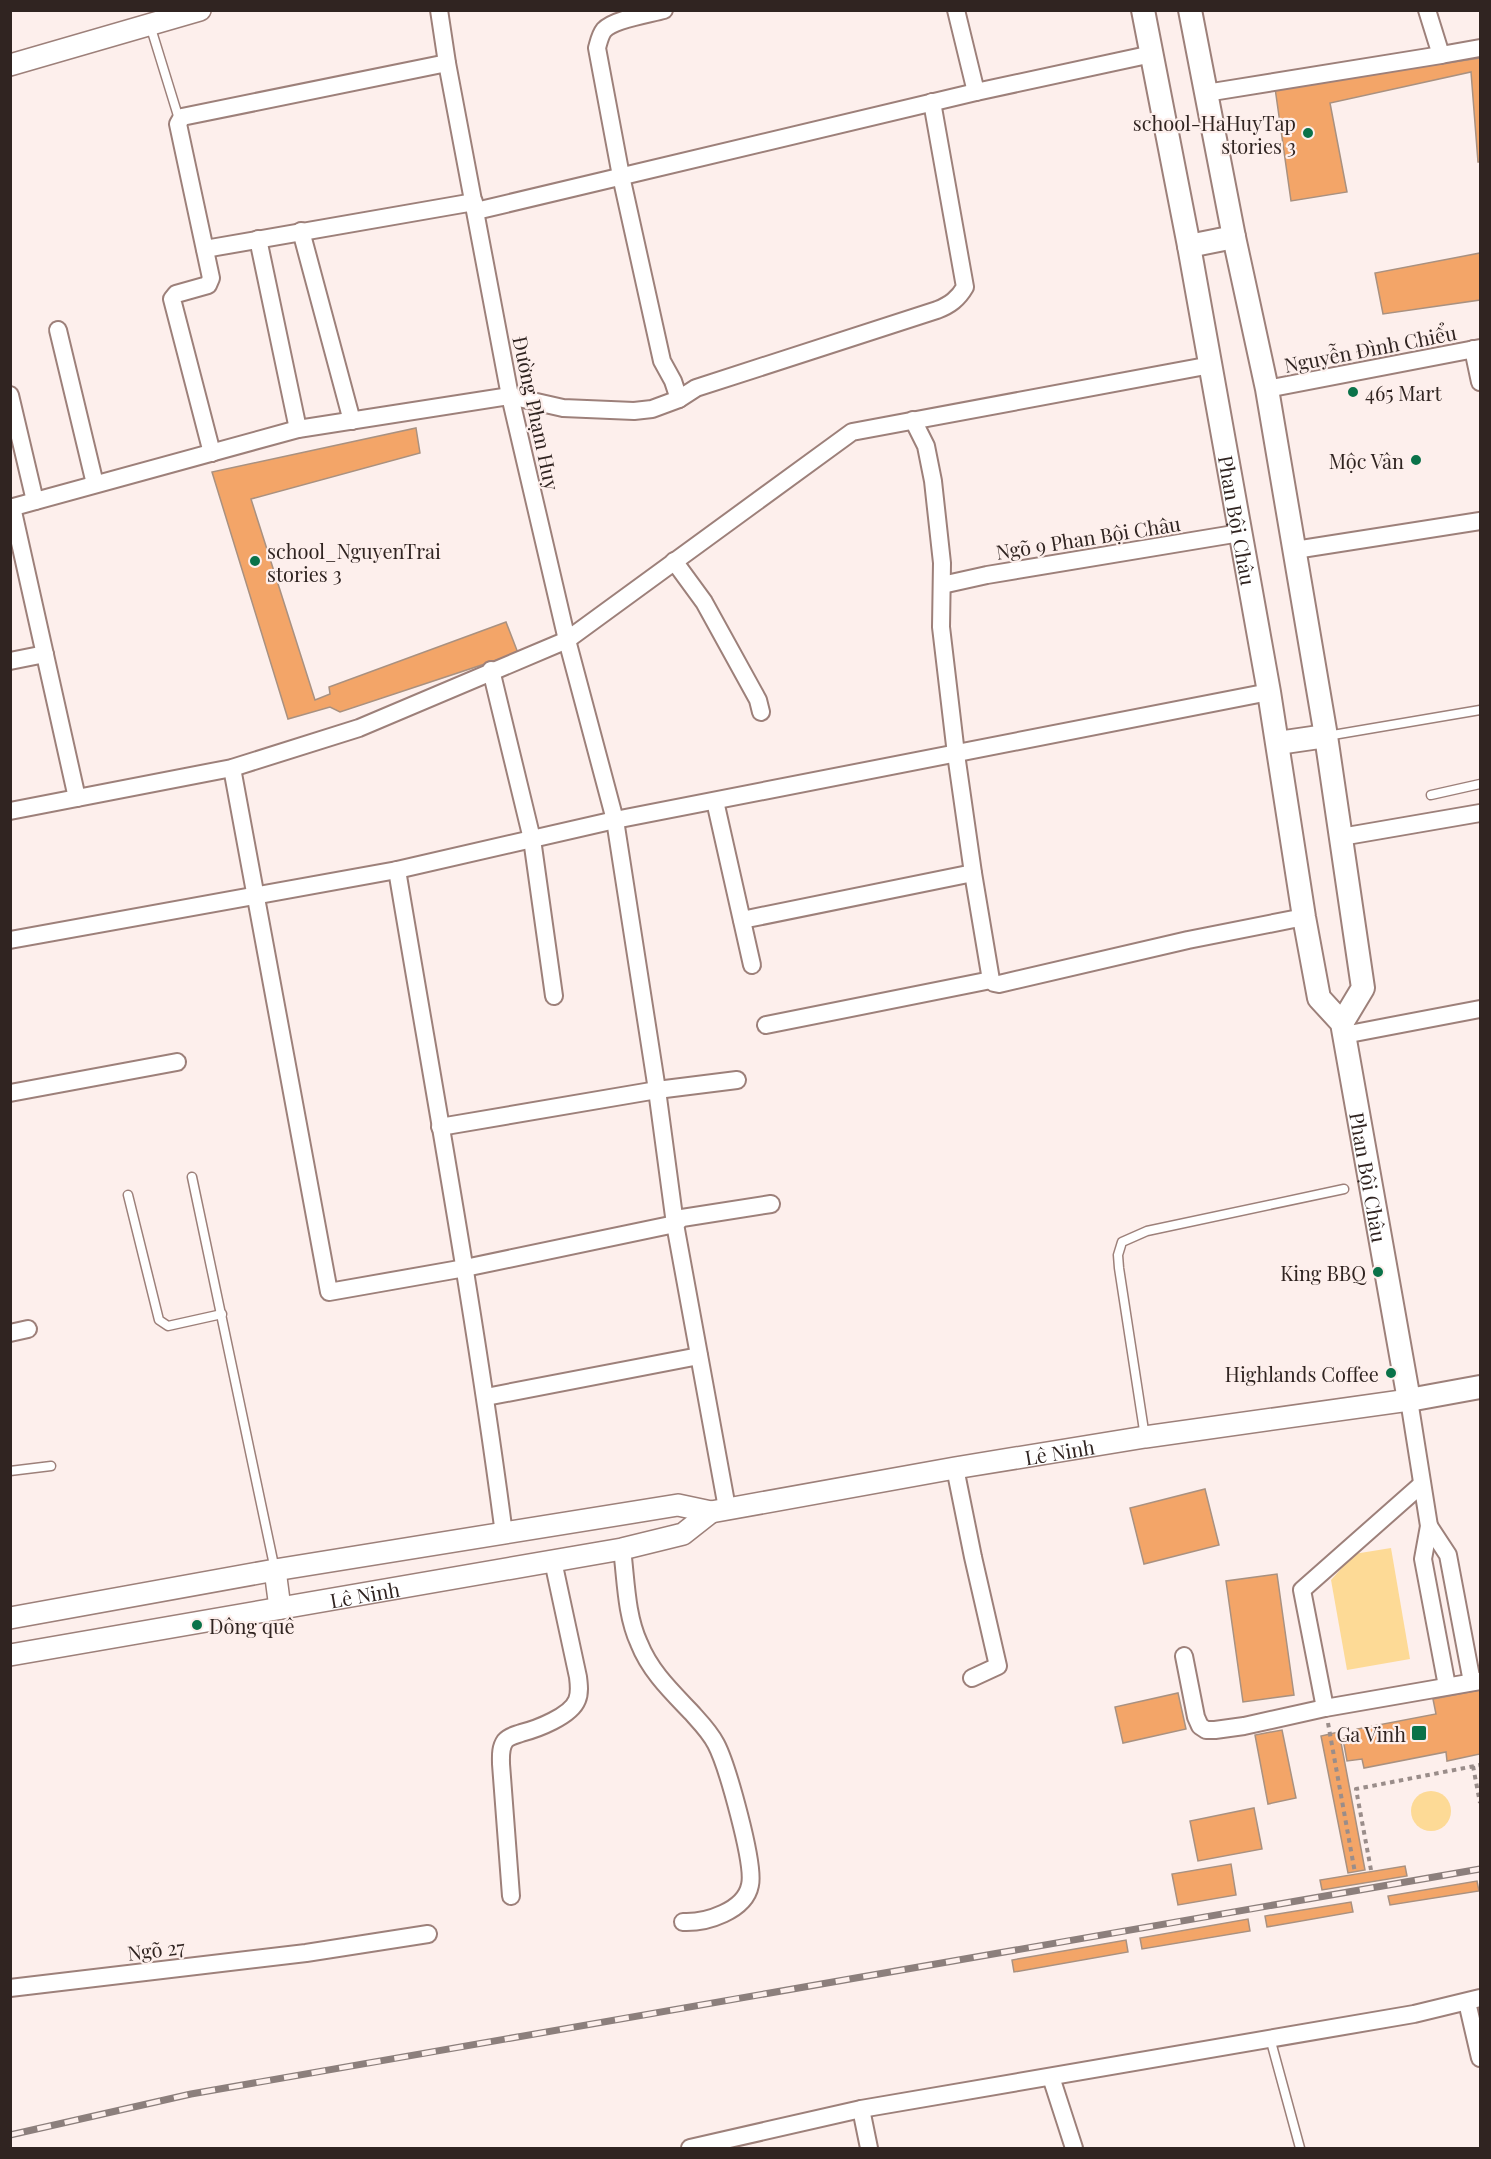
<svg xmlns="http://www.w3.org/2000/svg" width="1491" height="2159" viewBox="0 0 1491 2159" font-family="'Playfair Display',serif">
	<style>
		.green { fill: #fdda96 }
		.building { fill: #f3a568; stroke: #a99180; stroke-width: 1.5 }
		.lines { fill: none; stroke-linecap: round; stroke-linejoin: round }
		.service-casing { stroke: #9d807a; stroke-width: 11 }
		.minor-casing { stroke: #9d807a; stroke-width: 20 }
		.tertiary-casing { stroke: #9d807a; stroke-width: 24 }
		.secondary-casing { stroke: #9d807a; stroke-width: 26 }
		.path { stroke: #9a8d8a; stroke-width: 4; stroke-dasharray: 4.5 4.5; stroke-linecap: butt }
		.service { stroke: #fff; stroke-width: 8 }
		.minor { stroke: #fff; stroke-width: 16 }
		.tertiary { stroke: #fff; stroke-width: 21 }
		.secondary { stroke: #fff; stroke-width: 22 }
		.rail-casing { stroke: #8c7f7c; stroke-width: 7 }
		.rail { stroke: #fdefec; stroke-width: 4.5; stroke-dasharray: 14; stroke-linecap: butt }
		.poi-dot { fill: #0a7249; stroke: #fdefec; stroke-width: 2 }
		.labels { text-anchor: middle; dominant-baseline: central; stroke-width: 4.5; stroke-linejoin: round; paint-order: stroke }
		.poi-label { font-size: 20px; fill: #302421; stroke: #fdefec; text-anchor: end }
		.street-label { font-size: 20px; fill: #302421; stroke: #fdefec }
	</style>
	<rect width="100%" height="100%" fill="#fdefec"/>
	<g class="green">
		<path d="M 1391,1548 L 1410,1659 L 1347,1670 L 1331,1580 L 1354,1554 Z"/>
		<circle cx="1431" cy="1811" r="20"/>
	</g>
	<g class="building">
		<path d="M 1480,58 L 1480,162 L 1478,162 L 1471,72 L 1330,103 L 1347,192 L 1291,201 L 1275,88 Z"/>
		<path d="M 1480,253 L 1480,300 L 1383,314 L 1375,273 Z"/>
		<path d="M 416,428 L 420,453 L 251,499 L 315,700 L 330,694 L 329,687 L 506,622 L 518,653 L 340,712 L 330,707 L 288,719 L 212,472 Z"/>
		<path d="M 1205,1489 L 1219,1545 L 1144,1564 L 1130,1508 Z"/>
		<path d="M 1277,1574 L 1294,1695 L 1243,1702 L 1226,1581 Z"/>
		<path d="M 1480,1690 L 1480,1754 L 1447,1761 L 1446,1752 L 1364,1768 L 1362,1759 L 1347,1761 L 1343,1739 L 1358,1736 L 1357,1729 L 1436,1714 L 1433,1699 Z"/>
		<path d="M 1178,1693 L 1186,1729 L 1123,1743 L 1115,1707 Z"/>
		<path d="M 1282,1730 L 1296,1798 L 1268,1804 L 1255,1735 Z"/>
		<path d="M 1339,1732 L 1365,1870 L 1348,1873 L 1321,1736 Z"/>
		<path d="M 1254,1808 L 1262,1849 L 1198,1861 L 1190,1821 Z"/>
		<path d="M 1231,1864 L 1236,1895 L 1178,1905 L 1172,1874 Z"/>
		<path d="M 1405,1866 L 1407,1876 L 1322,1890 L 1320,1880 Z"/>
		<path d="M 1477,1881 L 1479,1891 L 1390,1905 L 1388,1896 Z"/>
		<path d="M 1351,1902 L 1353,1912 L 1267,1927 L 1265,1916 Z"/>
		<path d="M 1248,1919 L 1250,1931 L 1142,1949 L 1140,1938 Z"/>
		<path d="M 1126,1940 L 1128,1952 L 1014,1972 L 1012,1960 Z"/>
	</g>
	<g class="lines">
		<g class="service-casing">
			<g id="service">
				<path d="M 150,25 L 179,119"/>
				<path d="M 1327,736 L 1480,710"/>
				<path d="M 1431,795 L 1480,784"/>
				<path d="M 192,1177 L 275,1570"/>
				<path d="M 128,1195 L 159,1320 L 168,1326 L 222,1314"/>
				<path d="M 1145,1437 L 1119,1268 L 1118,1255 L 1122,1242 L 1147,1231 L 1344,1189"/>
				<path d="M 10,1471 L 51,1466"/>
				<path d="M 1270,2038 L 1300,2148"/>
			</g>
		</g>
		<g class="minor-casing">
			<g id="minor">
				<path d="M 439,10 L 447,63 L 510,396 L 567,640 L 615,820 L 657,1090 L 675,1224 L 727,1508"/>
				<path d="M 664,10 C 650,14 614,19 604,30 C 600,35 599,41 597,48 L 621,176 L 662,361 L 673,381 L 679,399 L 696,388 L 937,310 C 950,305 958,299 965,287 L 932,102"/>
				<path d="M 956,10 L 976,92"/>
				<path d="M 1427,10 L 1441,55 L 1480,48"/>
				<path d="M 1206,93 L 1441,55"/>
				<path d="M 476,211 L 976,92 L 1152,54"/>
				<path d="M 301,231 L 352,421"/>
				<path d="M 258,239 L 298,429"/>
				<path d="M 205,249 L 474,202"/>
				<path d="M 58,330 L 95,484"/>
				<path d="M 1473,349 L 1480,382"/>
				<path d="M 1267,389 L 1480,348"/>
				<path d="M 10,395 L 35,501"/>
				<path d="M 913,420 L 926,446 L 933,481 L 942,563 L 941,627 L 956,754 L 973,873 L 991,980 L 994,983 L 999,984 L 1188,940 L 1304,917"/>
				<path d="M 212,453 L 172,299 L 176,294 L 208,285 L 211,278 L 178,124 L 182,117 L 447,63"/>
				<path d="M 12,507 L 77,798"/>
				<path d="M 10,508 L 298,429 L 510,396 L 563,408 L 634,411 L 652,409 L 679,399"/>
				<path d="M 1295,550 L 1480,521"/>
				<path d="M 674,561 L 704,602 L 758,700 L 761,712"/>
				<path d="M 942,585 L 987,575 L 1240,533"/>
				<path d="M 10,661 L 45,654"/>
				<path d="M 491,670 L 532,839 L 554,996"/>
				<path d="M 232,768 L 329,1292 L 465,1268 L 675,1224 L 682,1218 L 771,1204"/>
				<path d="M 715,801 L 752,965"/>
				<path d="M 10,811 L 232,768 L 359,728 L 567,640 L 852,432 L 1211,365"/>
				<path d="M 1341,837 L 1480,813"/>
				<path d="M 397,870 C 434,1091 475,1312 504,1534"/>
				<path d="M 742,920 L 973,873"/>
				<path d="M 10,940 L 397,870 L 615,820 L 1269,692"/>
				<path d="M 766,1025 L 991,980"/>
				<path d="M 1344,1035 L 1480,1009"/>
				<path d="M 10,1093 L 177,1062"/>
				<path d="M 440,1127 L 657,1090 L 737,1080"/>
				<path d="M 10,1333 L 28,1329"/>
				<path d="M 486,1397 L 699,1356"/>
				<path d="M 1409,1400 L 1429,1526 L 1423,1559 L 1447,1686"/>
				<path d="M 955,1468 L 973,1557 L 998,1666 L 972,1678"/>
				<path d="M 1429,1526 L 1448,1555 L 1472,1682"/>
				<path d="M 622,1549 C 626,1580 626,1615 639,1643 C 650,1671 671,1691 691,1712 C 700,1722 710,1732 716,1744 C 727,1765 755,1864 750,1885 C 745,1911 706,1923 683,1922"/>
				<path d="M 1184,1656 L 1196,1717 L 1200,1726 L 1206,1730 L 1215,1730 L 1244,1726 L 1325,1708 L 1480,1681"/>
				<path d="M 1325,1708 L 1302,1590 L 1422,1484"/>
				<path d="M 511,1896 L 501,1764 C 501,1757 500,1748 505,1741 C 509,1736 516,1735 521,1733 C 537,1729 571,1716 577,1700 C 580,1693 579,1685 578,1677 L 553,1561"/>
				<path d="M 10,1988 L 306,1953 L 428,1934"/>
				<path d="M 1467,2002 L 1480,2058"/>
				<path d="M 1051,2077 L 1074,2148"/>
				<path d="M 861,2109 L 869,2148"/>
				<path d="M 690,2148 L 861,2109 L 1414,2014 L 1480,1998"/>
			</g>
		</g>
		<g class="tertiary-casing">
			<g id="tertiary">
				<path d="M 10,65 L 200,10"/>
				<path d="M 275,1570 L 280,1608"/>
				<path id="s1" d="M 10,1618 L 275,1570 L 678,1505 L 711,1512 L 955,1468 L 1145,1437 L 1409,1400"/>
				<path id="s2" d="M 10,1655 L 622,1549 L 683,1534 L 711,1512"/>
			</g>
		</g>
		<g class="secondary-casing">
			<g id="secondary">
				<path id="s3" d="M 1143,10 L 1189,246 L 1269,692 L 1304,917 L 1319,998 L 1342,1023 L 1409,1400 L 1480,1387"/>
				<path d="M 1190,10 L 1234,237 L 1267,389 L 1326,736 L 1363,988 L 1342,1023"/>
				<path d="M 1189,246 L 1234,237"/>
				<path d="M 1278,743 L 1326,736"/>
			</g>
		</g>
		<g class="path">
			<path d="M 1328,1723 L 1355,1873"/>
			<path d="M 1473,1766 L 1480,1803"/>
			<path d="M 1371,1870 L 1356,1789 L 1480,1765"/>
		</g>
		<use href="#service" class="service"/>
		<use href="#minor" class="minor"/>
		<use href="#tertiary" class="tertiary"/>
		<use href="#secondary" class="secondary"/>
		<g class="rail-casing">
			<path id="rail" d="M 10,2135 L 191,2094 L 1480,1869"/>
		</g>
		<use href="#rail" class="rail"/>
	</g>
	<g class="poi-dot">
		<circle cx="1308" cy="133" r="6"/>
		<circle cx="1353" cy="392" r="6"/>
		<circle cx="1416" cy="460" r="6"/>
		<circle cx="255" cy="561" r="6"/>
		<circle cx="1378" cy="1272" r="6"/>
		<circle cx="1391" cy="1373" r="6"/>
		<circle cx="197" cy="1625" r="6"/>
		<rect x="1411" y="1725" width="16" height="16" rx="3"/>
	</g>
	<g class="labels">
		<g class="poi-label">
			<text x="1296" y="122">school-HaHuyTap<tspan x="1296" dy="23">stories 3</tspan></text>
			<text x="1365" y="392" text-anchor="start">465 Mart</text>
			<text x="1404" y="460">Mộc Vân</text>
			<text x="267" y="550" text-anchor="start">school_NguyenTrai<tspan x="267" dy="23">stories 3</tspan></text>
			<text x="1366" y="1272">King BBQ</text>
			<text x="1379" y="1373">Highlands Coffee</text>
			<text x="209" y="1625" text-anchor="start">Dông quê</text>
			<text x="1406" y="1733">Ga Vinh</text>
		</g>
		<g class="street-label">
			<text transform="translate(1370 348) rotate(-11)">Nguyễn Đình Chiểu</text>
			<text transform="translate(537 413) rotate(78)">Đường Phạm Huy</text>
			<text stroke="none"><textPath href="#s3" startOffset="519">Phan Bội Châu</textPath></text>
			<text transform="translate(1088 537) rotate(-9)">Ngõ 9 Phan Bội Châu</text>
			<text stroke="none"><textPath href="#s3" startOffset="1194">Phan Bội Châu</textPath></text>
			<text stroke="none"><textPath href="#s1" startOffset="1065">Lê Ninh</textPath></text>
			<text stroke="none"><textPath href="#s2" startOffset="360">Lê Ninh</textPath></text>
			<text transform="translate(156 1949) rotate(-7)">Ngõ 27</text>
		</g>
	</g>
	<rect width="1491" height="2159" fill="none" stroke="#302421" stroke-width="24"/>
</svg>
